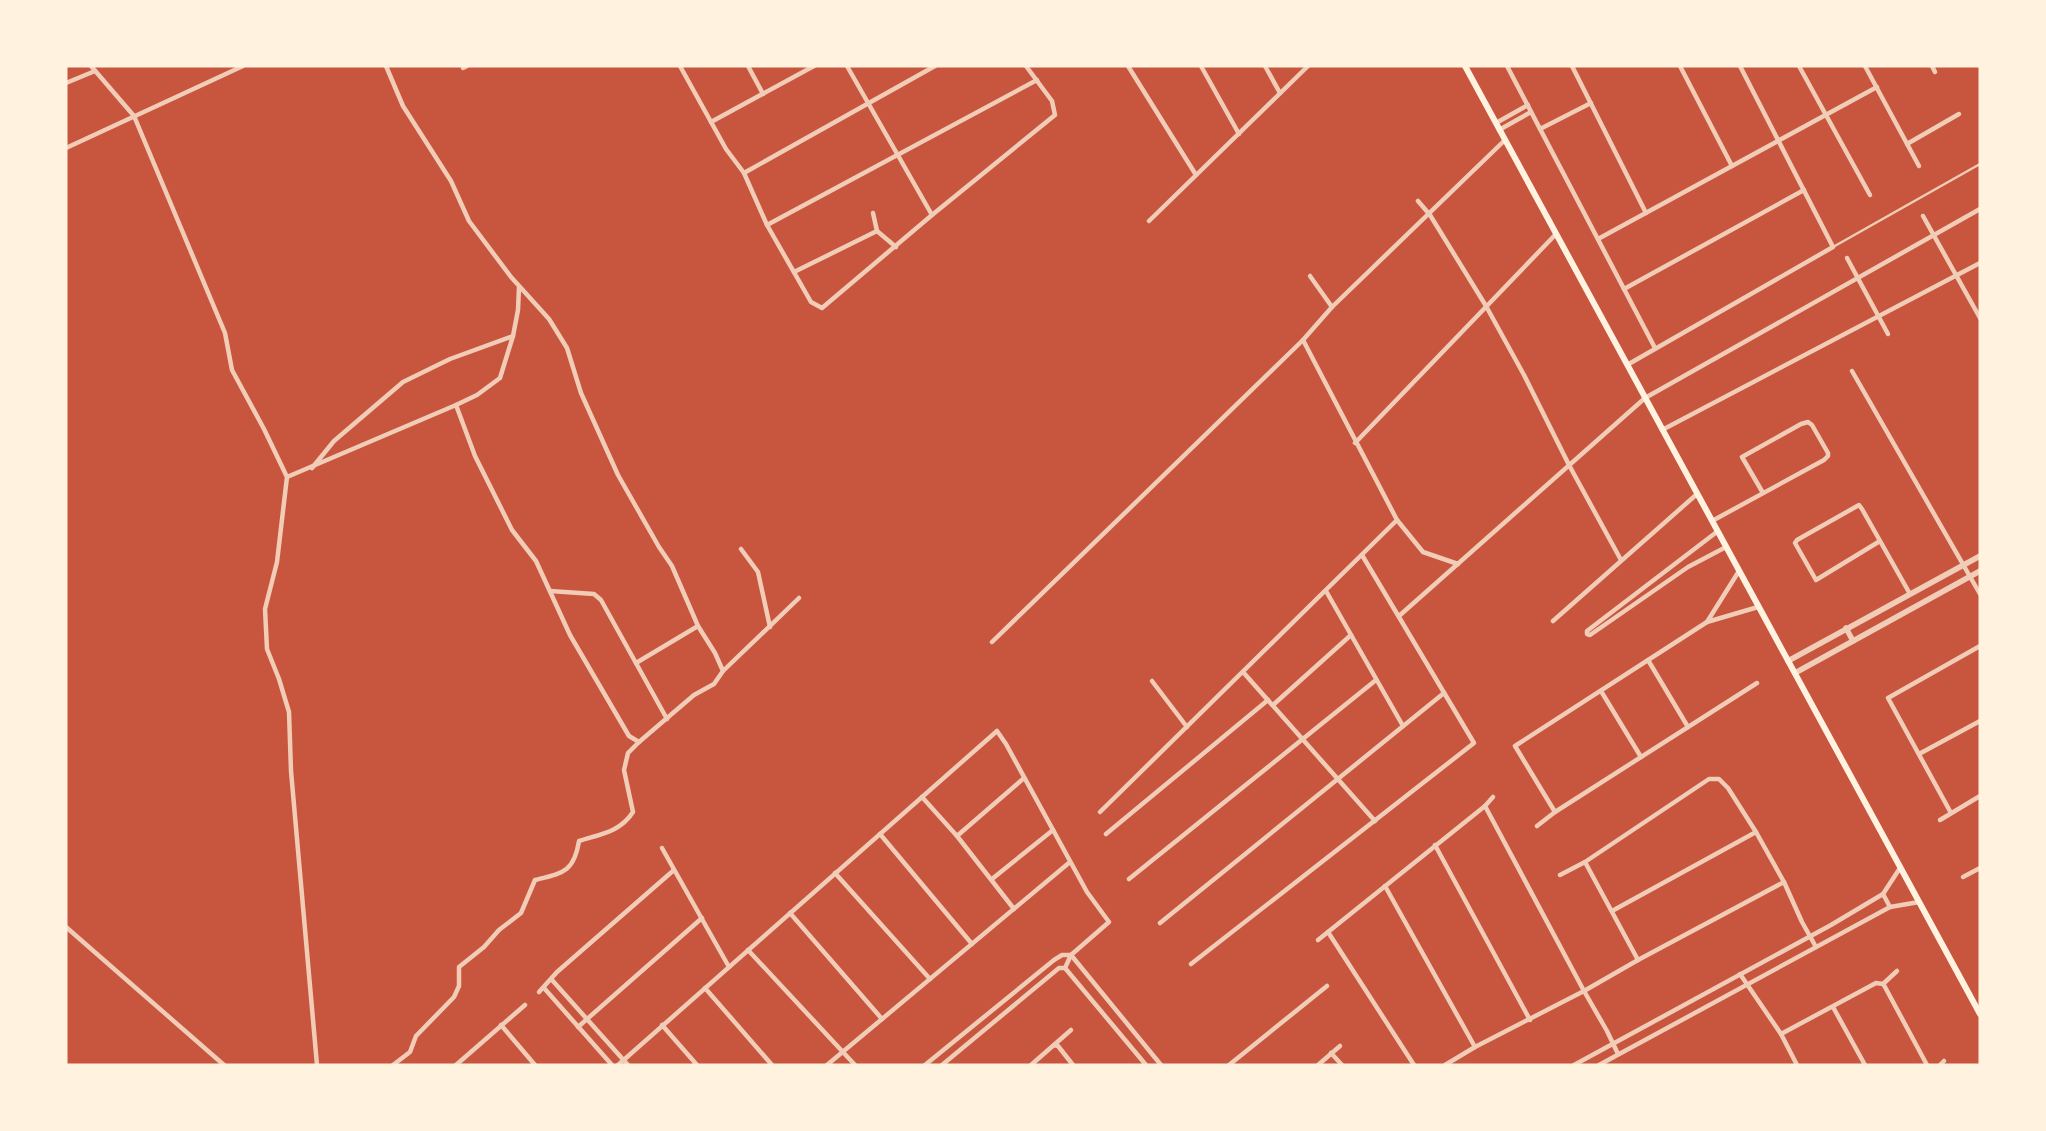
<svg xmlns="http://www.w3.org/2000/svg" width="2046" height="1131" viewBox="0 0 2046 1131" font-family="Inter,sans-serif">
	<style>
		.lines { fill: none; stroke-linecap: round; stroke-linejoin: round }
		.service { stroke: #f1ccb7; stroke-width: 2.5 }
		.minor { stroke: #f1ccb7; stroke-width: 4.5 }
		.tertiary { stroke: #f1ccb7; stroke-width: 5.5 }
		.secondary { stroke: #fff3e0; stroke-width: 6 }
	</style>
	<rect width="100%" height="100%" fill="#c8553d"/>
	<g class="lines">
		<path class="service" d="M 1833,247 L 1980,164"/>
		<g class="minor">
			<path d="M 91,66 L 134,116 L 225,333 L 232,370 L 264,429 L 287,477 L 277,562 L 265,609 L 267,649 L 279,679 L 289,712 L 291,771 L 317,1065"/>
			<path d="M 386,66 L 403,106 L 451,181 L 469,221 L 511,277 L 549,319 L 567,348 L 581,393 L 618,475 L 659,547 L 672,566 L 698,626 L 715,653 L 723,671 L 714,684 L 694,695 L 639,742 L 628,753 L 624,770 L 633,812 C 620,832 601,834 579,841 C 574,872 563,873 535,880 L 521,913 L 499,930 L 484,947 L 459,967 L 459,986 L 454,997 L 416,1036 L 410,1052 L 393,1065"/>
			<path d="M 680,66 L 726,149 L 744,173 L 767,225 L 811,302 L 822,308 L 932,215 L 1055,115 L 1052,101 L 1026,66"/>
			<path d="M 748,66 L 763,94"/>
			<path d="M 847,66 L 932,215"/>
			<path d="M 1128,66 L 1196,175"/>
			<path d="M 1201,66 L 1239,134"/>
			<path d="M 1265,66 L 1280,93"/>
			<path d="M 1507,66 L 1655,348"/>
			<path d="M 1572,66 L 1646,213"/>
			<path d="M 1680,66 L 1732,166"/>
			<path d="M 1799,66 L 1870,195"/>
			<path d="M 1865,66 L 1919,166"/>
			<path d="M 1932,66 L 1935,72"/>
			<path d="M 463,68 L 467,66"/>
			<path d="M 66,83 L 95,71"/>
			<path d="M 711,122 L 814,66"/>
			<path d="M 1496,123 L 1528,105"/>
			<path d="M 1540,129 L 1591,103"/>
			<path d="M 1499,130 L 1531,112"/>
			<path d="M 1907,144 L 1959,114"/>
			<path d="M 66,148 L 243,66"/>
			<path d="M 744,173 L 935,66"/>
			<path d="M 1418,201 L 1430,215 L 1486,306 L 1524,375 L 1569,465 L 1621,560"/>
			<path d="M 873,213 L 877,231"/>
			<path d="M 1923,216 L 1980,318"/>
			<path d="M 1149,221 L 1308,66"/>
			<path d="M 767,225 L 1037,80"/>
			<path d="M 877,231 L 896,247"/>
			<path d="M 1598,239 L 1877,87"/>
			<path d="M 1847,258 L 1888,334"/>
			<path d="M 794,272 L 877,231"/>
			<path d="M 1310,276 L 1332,307"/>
			<path d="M 519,287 L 518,310 L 513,336 L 500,378 L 477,395 L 456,405 L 475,456 L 512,530 L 536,561 L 570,635 L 629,736 L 639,742"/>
			<path d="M 1624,289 L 1804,190"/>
			<path d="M 1303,340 L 1397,520 L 1423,552 L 1458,564"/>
			<path d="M 1627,365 L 1833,247 L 1740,66"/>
			<path d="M 1852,371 L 1980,594"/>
			<path d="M 1662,430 L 1980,263"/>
			<path d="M 1355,443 L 1556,234"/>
			<path d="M 312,468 L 334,441 L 403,382 L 450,359 L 513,336"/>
			<path d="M 287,477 L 456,405"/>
			<path d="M 1712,521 L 1824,460 L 1828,456 L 1828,453 L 1812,425 L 1808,422 L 1801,424 L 1742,457 L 1763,493"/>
			<path d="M 1718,531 L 1587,631 L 1587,634 L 1590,635 L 1688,567 L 1726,547"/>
			<path d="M 1880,541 L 1816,580 L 1795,543 L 1797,540 L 1859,505 L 1862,509 L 1910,594"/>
			<path d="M 741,549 L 758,572 L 770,627"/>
			<path d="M 550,591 L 594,594 L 601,600 L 667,719"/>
			<path d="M 1326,591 L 1403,726"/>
			<path d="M 1399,616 L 1645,398 L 1980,209"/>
			<path d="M 1553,621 L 1697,494"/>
			<path d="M 1707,622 L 1739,571"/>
			<path d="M 992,642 L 1303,340 L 1332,307 L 1505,140"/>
			<path d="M 1648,660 L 1688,727"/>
			<path d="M 636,663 L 698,626"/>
			<path d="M 723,671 L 799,598"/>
			<path d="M 1243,672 L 1375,821"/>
			<path d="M 1152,681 L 1187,727"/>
			<path d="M 1601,691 L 1641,757"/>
			<path d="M 1273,705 L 1351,635"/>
			<path d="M 1919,754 L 1980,721"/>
			<path d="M 922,797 L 957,836 L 1014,909"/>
			<path d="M 1485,806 L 1584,991 L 1607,1031 L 1618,1054"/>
			<path d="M 1100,812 L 1397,520"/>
			<path d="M 1555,812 L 1515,746 L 1707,622 L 1758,607"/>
			<path d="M 1951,813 L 1888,698 L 1980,646"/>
			<path d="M 1940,820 L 1980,796"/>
			<path d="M 1537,826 L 1555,812 L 1757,683"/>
			<path d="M 880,834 L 972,944"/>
			<path d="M 1106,834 L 1268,700"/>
			<path d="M 957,836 L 1024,778"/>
			<path d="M 1435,845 L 1530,1020"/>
			<path d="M 662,848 L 729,967"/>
			<path d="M 1585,862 L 1638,960"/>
			<path d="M 835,873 L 930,979"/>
			<path d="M 1560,875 L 1585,862 L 1709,779 L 1719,779 L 1728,788 L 1756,832 L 1784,882 L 1802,922 L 1816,947"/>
			<path d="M 1963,877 L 1980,868"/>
			<path d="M 992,879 L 1053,830"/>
			<path d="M 1129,879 L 1376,680"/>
			<path d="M 1385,886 L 1475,1047"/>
			<path d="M 1883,894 L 1890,907"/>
			<path d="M 1612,911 L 1756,832"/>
			<path d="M 790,913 L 882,1019"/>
			<path d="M 1160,923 L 1444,693"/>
			<path d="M 66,927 L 224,1065"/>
			<path d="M 1328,932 L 1414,1065"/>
			<path d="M 1318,940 L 1485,806 L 1493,797"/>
			<path d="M 748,950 L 855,1065"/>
			<path d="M 1071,955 L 1161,1065"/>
			<path d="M 1191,964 L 1474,743 L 1362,555"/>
			<path d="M 1065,968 L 1146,1065"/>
			<path d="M 1740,974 L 1781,1034 L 1797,1065"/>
			<path d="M 552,980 L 628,1065"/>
			<path d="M 1883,984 L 1897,971"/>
			<path d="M 544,988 L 612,1065"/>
			<path d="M 705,988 L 772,1065"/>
			<path d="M 539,992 L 557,972 L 674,870"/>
			<path d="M 1833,1007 L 1865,1065"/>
			<path d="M 501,1025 L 535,1065"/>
			<path d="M 662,1025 L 697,1065"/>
			<path d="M 578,1027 L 702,918"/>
			<path d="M 1781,1034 L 1876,983 L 1883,984 L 1885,987 L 1927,1065"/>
			<path d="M 1054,1045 L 1058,1046 L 1073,1065"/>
			<path d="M 1331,1053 L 1342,1065"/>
			<path d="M 456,1065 L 525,1005"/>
			<path d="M 618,1065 L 997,731 L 1006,744 L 1087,892 L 1109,922 L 1071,955 L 1065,968"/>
			<path d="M 827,1065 L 1070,862"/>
			<path d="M 925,1065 L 1054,960 L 1062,955 L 1071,955"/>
			<path d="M 942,1065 L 1059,968 L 1065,968"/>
			<path d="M 1031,1065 L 1071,1030"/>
			<path d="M 1229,1065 L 1327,986"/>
			<path d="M 1318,1065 L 1340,1046"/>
			<path d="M 1445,1065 L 1475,1047 L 1584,991 L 1638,960 L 1784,882"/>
			<path d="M 1574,1065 L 1831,925 L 1883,894 L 1900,868"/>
			<path d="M 1599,1065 L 1890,907 L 1919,902"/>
			<path d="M 1940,1065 L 1944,1061"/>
		</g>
		<g class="tertiary">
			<path d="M 1846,628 L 1853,641"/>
			<path d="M 1788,661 L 1980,556"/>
			<path d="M 1795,673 L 1980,571"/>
		</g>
		<path class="secondary" d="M 1465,66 L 1980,1014"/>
	</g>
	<rect width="2046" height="1131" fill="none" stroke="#fff3e0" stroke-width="135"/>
</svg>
